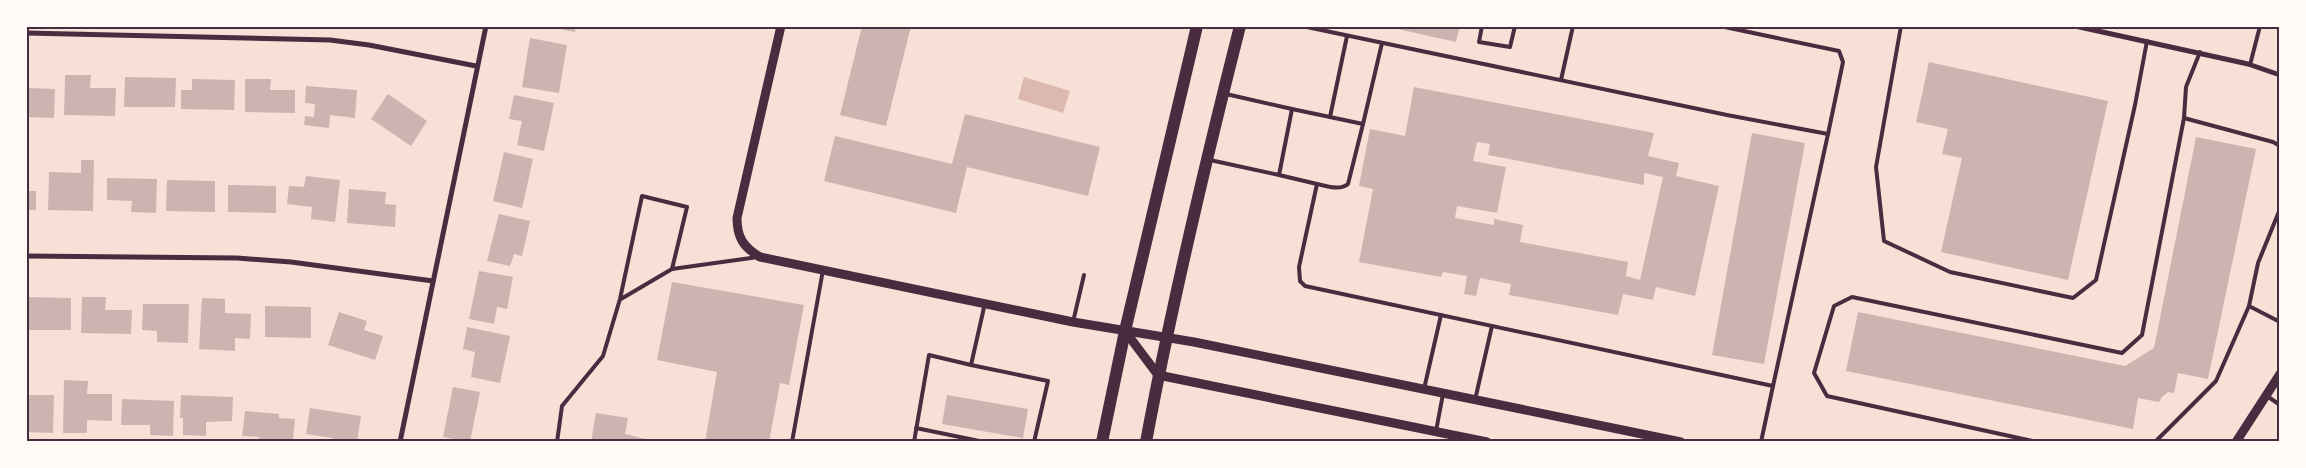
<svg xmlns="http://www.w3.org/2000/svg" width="2306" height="468" viewBox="0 0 2306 468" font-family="'Golos Text',sans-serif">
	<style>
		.water { fill: #dcb8b0 }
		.building { fill: #ccb4b1; fill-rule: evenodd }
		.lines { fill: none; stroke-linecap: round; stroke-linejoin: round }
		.service { stroke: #4a2c40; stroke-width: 4 }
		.minor { stroke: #4a2c40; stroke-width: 5 }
		.tertiary { stroke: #4a2c40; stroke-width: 9 }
		.primary { stroke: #4a2c40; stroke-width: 12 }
		.neatline { fill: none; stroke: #4a2c40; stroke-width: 2 }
	</style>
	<rect width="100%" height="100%" fill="#f7e1d7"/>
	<path class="water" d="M 1024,77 L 1070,91 L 1063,113 L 1018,99 Z"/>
	<g class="building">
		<path d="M 545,26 L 576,26 L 575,32 Z"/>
		<path d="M 862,26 L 911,26 L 886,126 L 840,115 Z"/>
		<path d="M 1384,26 L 1460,26 L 1456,42 Z"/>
		<path d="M 530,38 L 567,45 L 559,93 L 522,87 Z"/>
		<path d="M 1929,62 L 2108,101 L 2068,280 L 1941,252 L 1962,158 L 1942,154 L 1948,129 L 1916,122 Z"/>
		<path d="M 26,75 L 29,75 L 29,88 L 55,89 L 54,118 L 26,117 Z"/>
		<path d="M 65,75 L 91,75 L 90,88 L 116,88 L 115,116 L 64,115 Z"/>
		<path d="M 125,77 L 176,78 L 175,107 L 124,107 Z"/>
		<path d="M 192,79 L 235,80 L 234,110 L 181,109 L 181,90 L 192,90 Z"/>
		<path d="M 245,79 L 271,79 L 270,90 L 295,90 L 295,113 L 245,112 Z"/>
		<path d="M 306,86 L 357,90 L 355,118 L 330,115 L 329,128 L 304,125 L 305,116 L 314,117 L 315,104 L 305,103 Z"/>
		<path d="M 1414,87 L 1654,133 L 1648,156 L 1679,163 L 1676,176 L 1719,186 L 1695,296 L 1656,287 L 1653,300 L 1623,294 L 1618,315 L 1509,295 L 1511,284 L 1480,278 L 1476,296 L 1464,294 L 1467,276 L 1443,272 L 1441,277 L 1359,262 L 1373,189 L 1359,186 L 1370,129 L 1405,136 ZM 1477,142 L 1490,144 L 1488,155 L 1644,185 L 1644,173 L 1663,177 L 1640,280 L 1626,276 L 1628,262 L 1520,242 L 1523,225 L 1494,219 L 1494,225 L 1455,218 L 1457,206 L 1497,213 L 1506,167 L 1473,161 Z"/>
		<path d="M 388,94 L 427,121 L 411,146 L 371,119 Z"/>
		<path d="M 514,95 L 554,103 L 544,151 L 517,145 L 522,121 L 509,119 Z"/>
		<path d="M 965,114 L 1100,147 L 1088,196 L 967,167 L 956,213 L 824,181 L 835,136 L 952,164 Z"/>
		<path d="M 1752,133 L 1805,143 L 1764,364 L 1712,355 Z"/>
		<path d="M 2196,137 L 2256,149 L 2208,379 L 2178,373 L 2174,393 L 2168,392 L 2162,397 L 2159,402 L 2138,398 L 2133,429 L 1846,371 L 1858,312 L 2125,366 L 2154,348 Z"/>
		<path d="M 504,152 L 533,159 L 522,208 L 493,201 Z"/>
		<path d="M 81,160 L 94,160 L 93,211 L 48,210 L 49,172 L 81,173 Z"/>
		<path d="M 306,176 L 340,180 L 335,222 L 311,219 L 312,207 L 287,204 L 289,186 L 304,187 Z"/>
		<path d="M 107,178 L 157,179 L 156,213 L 131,212 L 132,201 L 107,200 Z"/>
		<path d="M 167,180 L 215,181 L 215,212 L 166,211 Z"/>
		<path d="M 228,185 L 276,186 L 276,213 L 228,212 Z"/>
		<path d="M 349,189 L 386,192 L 385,204 L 396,205 L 395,227 L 347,223 Z"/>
		<rect x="26" y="191" width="10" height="19"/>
		<path d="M 499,214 L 530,221 L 522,256 L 514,254 L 510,266 L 487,261 Z"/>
		<path d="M 479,271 L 513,277 L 507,309 L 497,307 L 494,324 L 469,319 Z"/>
		<path d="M 672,282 L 804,305 L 789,385 L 780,383 L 769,442 L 705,442 L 717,372 L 657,360 Z"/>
		<path d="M 26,297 L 71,298 L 71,330 L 26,330 Z"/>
		<path d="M 82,297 L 106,297 L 105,310 L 132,310 L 131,334 L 81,333 Z"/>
		<path d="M 202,298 L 225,299 L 225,313 L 251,314 L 250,339 L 235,338 L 235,351 L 199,349 Z"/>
		<path d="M 143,304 L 189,304 L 188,343 L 157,342 L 157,331 L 142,330 Z"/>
		<path d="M 265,306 L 311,307 L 311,338 L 265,337 Z"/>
		<path d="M 339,312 L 367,321 L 364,330 L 383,336 L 375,360 L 328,345 Z"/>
		<path d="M 467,327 L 510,336 L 500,383 L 471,377 L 475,352 L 463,349 Z"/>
		<path d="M 64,380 L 88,381 L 87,394 L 112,394 L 112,421 L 87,420 L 87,433 L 63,433 Z"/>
		<path d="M 453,387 L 480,392 L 470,442 L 443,437 Z"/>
		<path d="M 26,395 L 54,395 L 53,433 L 28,432 Z"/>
		<path d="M 181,395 L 233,397 L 232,421 L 206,422 L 206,436 L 183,435 L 183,418 L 180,418 Z"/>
		<path d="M 947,395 L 1028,409 L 1023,438 L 942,424 Z"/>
		<path d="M 122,399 L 174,401 L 173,436 L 150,435 L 150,425 L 121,425 Z"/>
		<path d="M 310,408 L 361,416 L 357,442 L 332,442 L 333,438 L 306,434 Z"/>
		<path d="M 245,411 L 279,414 L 279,418 L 295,419 L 293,441 L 279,439 L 279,442 L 259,442 L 259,437 L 242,436 Z"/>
		<path d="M 596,413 L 628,418 L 625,434 L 658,442 L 591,442 Z"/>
	</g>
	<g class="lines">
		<g class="service">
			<path d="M 1482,26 L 1479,42 L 1510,47 L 1515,26"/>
			<path d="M 1720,26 L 1839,51 L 1843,62 L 1828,134"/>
			<path d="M 1901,26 L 1876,167 L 1884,241 L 1950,272 L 2073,298 L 2096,280 L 2135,105 L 2147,41"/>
			<path d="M 2250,65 L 2260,26"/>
			<path d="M 1561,80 L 1573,26"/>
			<path d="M 1226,94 L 1292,109"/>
			<path d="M 1330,117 L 1347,36"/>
			<path d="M 2184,118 L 2273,142 L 2280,146"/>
			<path d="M 1363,124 L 1382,43"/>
			<path d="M 1210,160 L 1279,175 L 1292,109 L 1363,124 L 1348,184 C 1340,191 1327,186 1317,184 L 1299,267 L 1300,281 L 1305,286 L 1773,386 L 1828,134 L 1727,115 L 1302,26"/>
			<path d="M 1279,175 L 1317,184"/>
			<path d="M 621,299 L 672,269 L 758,257"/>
			<path d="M 985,303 L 971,365 L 1048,381 L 1034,442"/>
			<path d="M 2249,306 L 2280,322"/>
			<path d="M 1073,322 L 1084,275"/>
			<path d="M 1424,389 L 1441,315"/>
			<path d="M 2267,396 L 2280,405"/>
			<path d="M 1475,400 L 1492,326"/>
			<path d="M 916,428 L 984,442"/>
			<path d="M 1436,431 L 1443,394"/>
			<path d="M 557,442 L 562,406 L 603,356 L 620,299 L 642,196 L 687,207 L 672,269"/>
			<path d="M 792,442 L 823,270"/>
			<path d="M 914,442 L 929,355 L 971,365"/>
			<path d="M 1761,442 L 1773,386"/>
			<path d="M 2037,442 L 1827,396 L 1814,373 L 1834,306 L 1852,297 L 2122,353 L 2142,335 L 2184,118 L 2186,87 L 2200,52"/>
			<path d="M 2155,442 L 2216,381 L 2249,306 L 2258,263 L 2280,209"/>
		</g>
		<g class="minor">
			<path d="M 2075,26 L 2248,64 L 2280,75"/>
			<path d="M 26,33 L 330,40 L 369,45 L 476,66"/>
			<path d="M 26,256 L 237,258 L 291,262 L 433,281"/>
			<path d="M 400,442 L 486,26"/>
		</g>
		<g class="tertiary">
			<path d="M 781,26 L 737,218 C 737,237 743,247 760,257 L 1073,322 L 1194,342 L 1681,442"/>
			<path d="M 1125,331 L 1158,375 L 1487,442"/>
			<path d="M 2236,442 L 2280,374"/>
		</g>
		<g class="primary">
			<path d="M 1102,442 L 1125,331 L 1197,26"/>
			<path d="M 1146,442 C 1172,302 1205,164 1240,26"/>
		</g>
	</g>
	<rect width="2306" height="468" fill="none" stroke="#fffaf5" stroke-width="55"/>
	<rect x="28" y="28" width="2250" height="412" class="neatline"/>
</svg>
